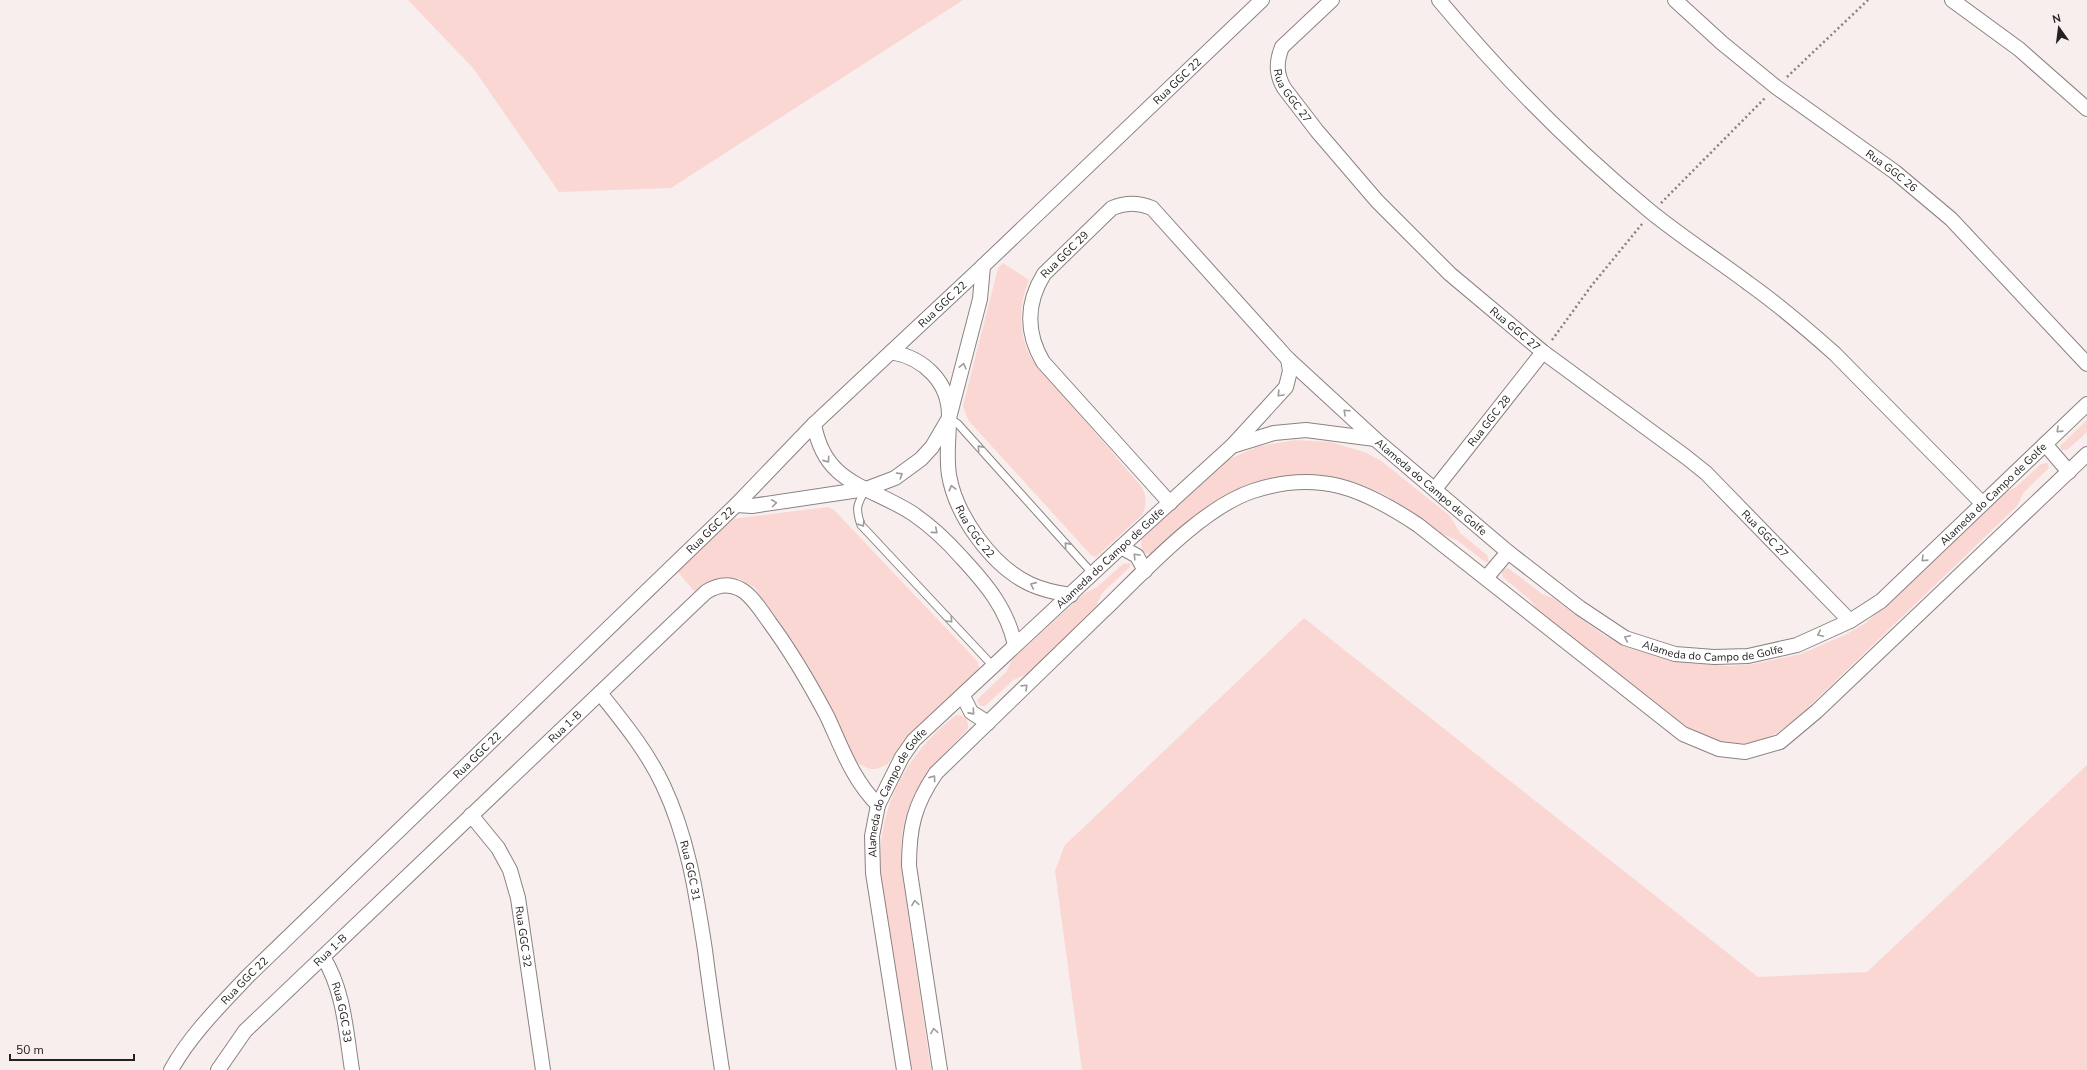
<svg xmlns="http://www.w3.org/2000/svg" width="2087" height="1070" viewBox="0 0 2087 1070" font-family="'Nunito Sans',sans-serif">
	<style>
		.green { fill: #fbd7d4 }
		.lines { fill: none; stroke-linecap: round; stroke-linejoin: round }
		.lane-casing { stroke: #8b8382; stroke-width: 9 }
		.street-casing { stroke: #8b8382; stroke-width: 16 }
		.path { stroke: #878080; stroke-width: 2.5; stroke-dasharray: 2 3; stroke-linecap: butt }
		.lane { stroke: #fff; stroke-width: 7 }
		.street { stroke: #fff; stroke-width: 14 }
		.oneway { stroke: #9d9b9b }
		.labels { text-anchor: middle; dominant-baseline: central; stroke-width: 3; stroke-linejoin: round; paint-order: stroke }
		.street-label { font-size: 11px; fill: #252121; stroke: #f7eeed }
	</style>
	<rect width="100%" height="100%" fill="#f7eeed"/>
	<g class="green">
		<path d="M 408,0 L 963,0 L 671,188 L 559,192 L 473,68 Z"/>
		<path d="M 1003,263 L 1029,280 C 1018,306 1018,332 1031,358 L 1141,486 C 1147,496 1147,505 1142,515 L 1096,557 L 1091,555 L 968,420 L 963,406 L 998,268 Z"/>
		<path d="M 2087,420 L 2087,432 L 2067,450 L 2061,450 L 2060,446 Z"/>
		<path d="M 1296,440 L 1331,442 L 1364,452 L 1380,460 L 1450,516 L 1460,533 L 1487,555 L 1489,562 L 1485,562 L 1457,540 L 1437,532 L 1386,495 L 1352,481 L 1316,475 L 1277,477 L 1238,489 L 1202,511 L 1154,554 L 1145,553 L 1142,550 L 1141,539 L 1225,461 L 1259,446 Z"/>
		<path d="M 2048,463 L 2049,468 L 2024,492 L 2017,506 L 1797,718 C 1765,747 1729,752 1691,730 L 1540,613 L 1531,601 L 1503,577 L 1501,570 L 1508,568 L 1542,594 L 1553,598 L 1605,636 L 1625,645 L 1666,659 L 1687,663 L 1730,666 L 1754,664 L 1801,654 L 1845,635 L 1866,623 L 1999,496 L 2016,487 L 2041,464 Z"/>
		<path d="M 828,507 L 834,510 L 978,662 L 979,669 L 909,734 L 888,764 L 876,769 L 870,769 L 859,764 L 855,759 L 838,722 L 806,662 L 755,588 L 740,579 L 723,577 L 707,582 L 695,592 L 677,571 L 732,519 Z"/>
		<path d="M 1131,563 L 1129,568 L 1102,593 L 1096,606 L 1028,674 L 1013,680 L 985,706 L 980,706 L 977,700 L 1006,672 L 1012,660 L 1083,594 L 1097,587 L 1123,564 Z"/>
		<path d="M 1304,618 L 1758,977 L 1867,972 L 2087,765 L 2087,1070 L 1082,1070 L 1055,871 L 1065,845 Z"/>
		<path d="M 956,715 C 965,715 969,720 968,729 C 922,776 896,804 902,873 L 931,1070 L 911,1070 C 904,1027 897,984 891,941 C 887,919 882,897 881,875 C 876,809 905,755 956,715 Z"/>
	</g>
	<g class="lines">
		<g class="lane-casing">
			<g id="lane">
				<path d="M 949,418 L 958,424 L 1093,574"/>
				<path d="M 866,489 C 857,504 855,508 861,525 L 993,666"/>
			</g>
		</g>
		<g class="street-casing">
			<g id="street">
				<path id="s1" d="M 1332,0 L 1282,47 C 1276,62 1276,74 1284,88 L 1317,131 L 1377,201 L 1450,274 L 1543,352 L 1686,457 L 1706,473 L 1850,621"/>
				<path d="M 1439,0 C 1503,77 1573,148 1651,212 C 1682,237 1716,259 1748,283 C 1779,305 1807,329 1835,354 L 1982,503"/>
				<path id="s2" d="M 1675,0 L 1722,43 L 1776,87 L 1895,172 L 1951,219 L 2087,364"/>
				<path d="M 1952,0 L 2019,49 L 2087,109"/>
				<path id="s3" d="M 891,352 C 924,358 950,382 949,418 C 949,438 946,455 949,475 C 956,516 992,566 1030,584 C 1043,590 1057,593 1071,595"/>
				<path d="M 814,424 C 825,485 868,485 912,513 C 931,526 947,541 962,558 C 987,585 1007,609 1015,645"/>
				<path d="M 2045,444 L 2069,472"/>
				<path d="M 1233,445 L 1286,387 L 1290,371 L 1288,359"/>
				<path id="s4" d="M 1435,489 L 1543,352"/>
				<path id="s5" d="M 1170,503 L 1043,362 C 1026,333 1026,303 1044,274 L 1112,208 C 1126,202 1138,202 1152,208 L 1288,359 L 1375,439"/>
				<path d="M 736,505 L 752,506 L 866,489 L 895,478 L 921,459 L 932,447 L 949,418 L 980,299 L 983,266"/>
				<path d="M 1121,547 L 1137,556 L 1145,571"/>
				<path d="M 1486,578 L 1508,552"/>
				<path id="s6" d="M 600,693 C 623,722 647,751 663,785 C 688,838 696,892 705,950 C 710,990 716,1030 722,1070"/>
				<path d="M 963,696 L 971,712 L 988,723"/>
				<path id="s7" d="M 471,815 L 498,848 L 510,870 L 518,898 L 543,1070"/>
				<path id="s8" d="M 323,957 C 344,990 346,1032 352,1070"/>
				<path id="s9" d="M 171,1070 C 190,1035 220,1006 247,977 L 736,505 L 814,424 L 983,266 L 1262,0"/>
				<path id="s10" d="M 218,1070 L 245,1031 L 706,592 C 717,585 729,583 740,589 C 752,595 762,612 770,623 C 792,653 810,684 827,716 C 842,748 852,779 878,805"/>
				<path id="s11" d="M 904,1070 L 873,873 L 872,836 L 878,805 L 902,757 L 914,740 L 1121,547 L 1232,446 L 1274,433 L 1306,430 L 1375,439 L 1508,552 L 1580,608 L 1625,638 L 1675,654 L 1714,657 L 1748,656 L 1797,645 L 1850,621 L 1881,601 L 2087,404"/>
				<path d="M 940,1070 L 909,866 C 909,828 914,805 936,773 C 992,719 1048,665 1103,611 C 1143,573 1201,508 1253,491 C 1319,469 1364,489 1418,525 L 1683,734 L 1719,749 L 1745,752 L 1780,742 L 1817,711 L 2087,454"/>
			</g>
		</g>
		<g class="path">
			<path d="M 1787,77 L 1868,0"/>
			<path d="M 1661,203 L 1766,97"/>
			<path d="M 1552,340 L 1592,285 L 1642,224"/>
		</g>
		<use href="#lane" class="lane"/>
		<use href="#street" class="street"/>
	</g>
	<defs><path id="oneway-chevron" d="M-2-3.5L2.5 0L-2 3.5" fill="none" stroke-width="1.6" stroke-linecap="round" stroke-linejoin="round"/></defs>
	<g class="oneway">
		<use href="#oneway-chevron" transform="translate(963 366) rotate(-76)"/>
		<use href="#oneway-chevron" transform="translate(1280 394) rotate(133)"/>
		<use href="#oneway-chevron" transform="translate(1346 412) rotate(-137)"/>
		<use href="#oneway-chevron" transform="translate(2059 430) rotate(136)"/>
		<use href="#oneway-chevron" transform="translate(980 448) rotate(-132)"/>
		<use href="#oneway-chevron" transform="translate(827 460) rotate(55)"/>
		<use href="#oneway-chevron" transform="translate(900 475) rotate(-32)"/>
		<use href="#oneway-chevron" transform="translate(952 488) rotate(-105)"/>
		<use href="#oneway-chevron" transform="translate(774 503) rotate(-8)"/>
		<use href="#oneway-chevron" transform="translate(862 524) rotate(58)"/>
		<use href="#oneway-chevron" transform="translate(935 531) rotate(40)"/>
		<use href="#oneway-chevron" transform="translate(1067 545) rotate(-132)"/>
		<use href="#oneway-chevron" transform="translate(1136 556) rotate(-133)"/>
		<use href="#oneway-chevron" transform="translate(1924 559) rotate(136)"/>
		<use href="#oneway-chevron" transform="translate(1033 585) rotate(-156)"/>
		<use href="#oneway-chevron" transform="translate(950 620) rotate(47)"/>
		<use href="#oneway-chevron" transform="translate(1820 634) rotate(155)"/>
		<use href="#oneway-chevron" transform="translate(1627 638) rotate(-155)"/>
		<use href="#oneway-chevron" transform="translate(1025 687) rotate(-44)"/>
		<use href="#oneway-chevron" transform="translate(972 712) rotate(48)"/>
		<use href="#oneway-chevron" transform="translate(933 778) rotate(-55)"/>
		<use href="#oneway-chevron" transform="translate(915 903) rotate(-99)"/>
		<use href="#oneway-chevron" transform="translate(934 1031) rotate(-99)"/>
	</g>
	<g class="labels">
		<g class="street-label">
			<text stroke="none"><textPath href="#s9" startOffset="1412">Rua GGC 22</textPath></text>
			<text stroke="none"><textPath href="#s1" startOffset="122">Rua GGC 27</textPath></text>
			<text stroke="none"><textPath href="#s2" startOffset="276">Rua GGC 26</textPath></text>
			<text stroke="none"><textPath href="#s5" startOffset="311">Rua GGC 29</textPath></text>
			<text stroke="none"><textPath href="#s9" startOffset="1088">Rua GGC 22</textPath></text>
			<text stroke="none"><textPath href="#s1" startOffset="446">Rua GGC 27</textPath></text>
			<text stroke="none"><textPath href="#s4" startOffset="87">Rua GGC 28</textPath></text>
			<text stroke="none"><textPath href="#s11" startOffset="995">Alameda do Campo de Golfe</textPath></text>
			<text stroke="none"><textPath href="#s11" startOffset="1667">Alameda do Campo de Golfe</textPath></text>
			<text stroke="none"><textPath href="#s9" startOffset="764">Rua GGC 22</textPath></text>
			<text stroke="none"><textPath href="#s3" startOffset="216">Rua CGC 22</textPath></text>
			<text stroke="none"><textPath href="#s1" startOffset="770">Rua GGC 27</textPath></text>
			<text stroke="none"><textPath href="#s11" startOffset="610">Alameda do Campo de Golfe</textPath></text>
			<text stroke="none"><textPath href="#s11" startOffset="1331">Alameda do Campo de Golfe</textPath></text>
			<text stroke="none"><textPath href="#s10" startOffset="489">Rua 1-B</textPath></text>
			<text stroke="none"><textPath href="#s9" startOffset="440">Rua GGC 22</textPath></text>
			<text stroke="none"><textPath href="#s11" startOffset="286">Alameda do Campo de Golfe</textPath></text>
			<text stroke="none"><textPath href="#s6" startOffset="202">Rua GGC 31</textPath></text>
			<text stroke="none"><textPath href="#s7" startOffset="136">Rua GGC 32</textPath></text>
			<text stroke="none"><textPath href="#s10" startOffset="165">Rua 1-B</textPath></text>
			<text stroke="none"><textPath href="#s9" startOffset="116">Rua GGC 22</textPath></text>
			<text stroke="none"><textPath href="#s8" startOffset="59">Rua GGC 33</textPath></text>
		</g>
	</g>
	<g transform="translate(2059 28) rotate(346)" stroke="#f7eeed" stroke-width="3" paint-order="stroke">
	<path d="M0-3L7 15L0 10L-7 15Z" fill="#252121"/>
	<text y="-6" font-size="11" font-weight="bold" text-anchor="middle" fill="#252121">N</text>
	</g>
	<path d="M10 1054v6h124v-6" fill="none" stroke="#252121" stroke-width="2"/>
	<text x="16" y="1054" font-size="12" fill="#252121" stroke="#f7eeed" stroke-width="3" paint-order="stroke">50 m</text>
</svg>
